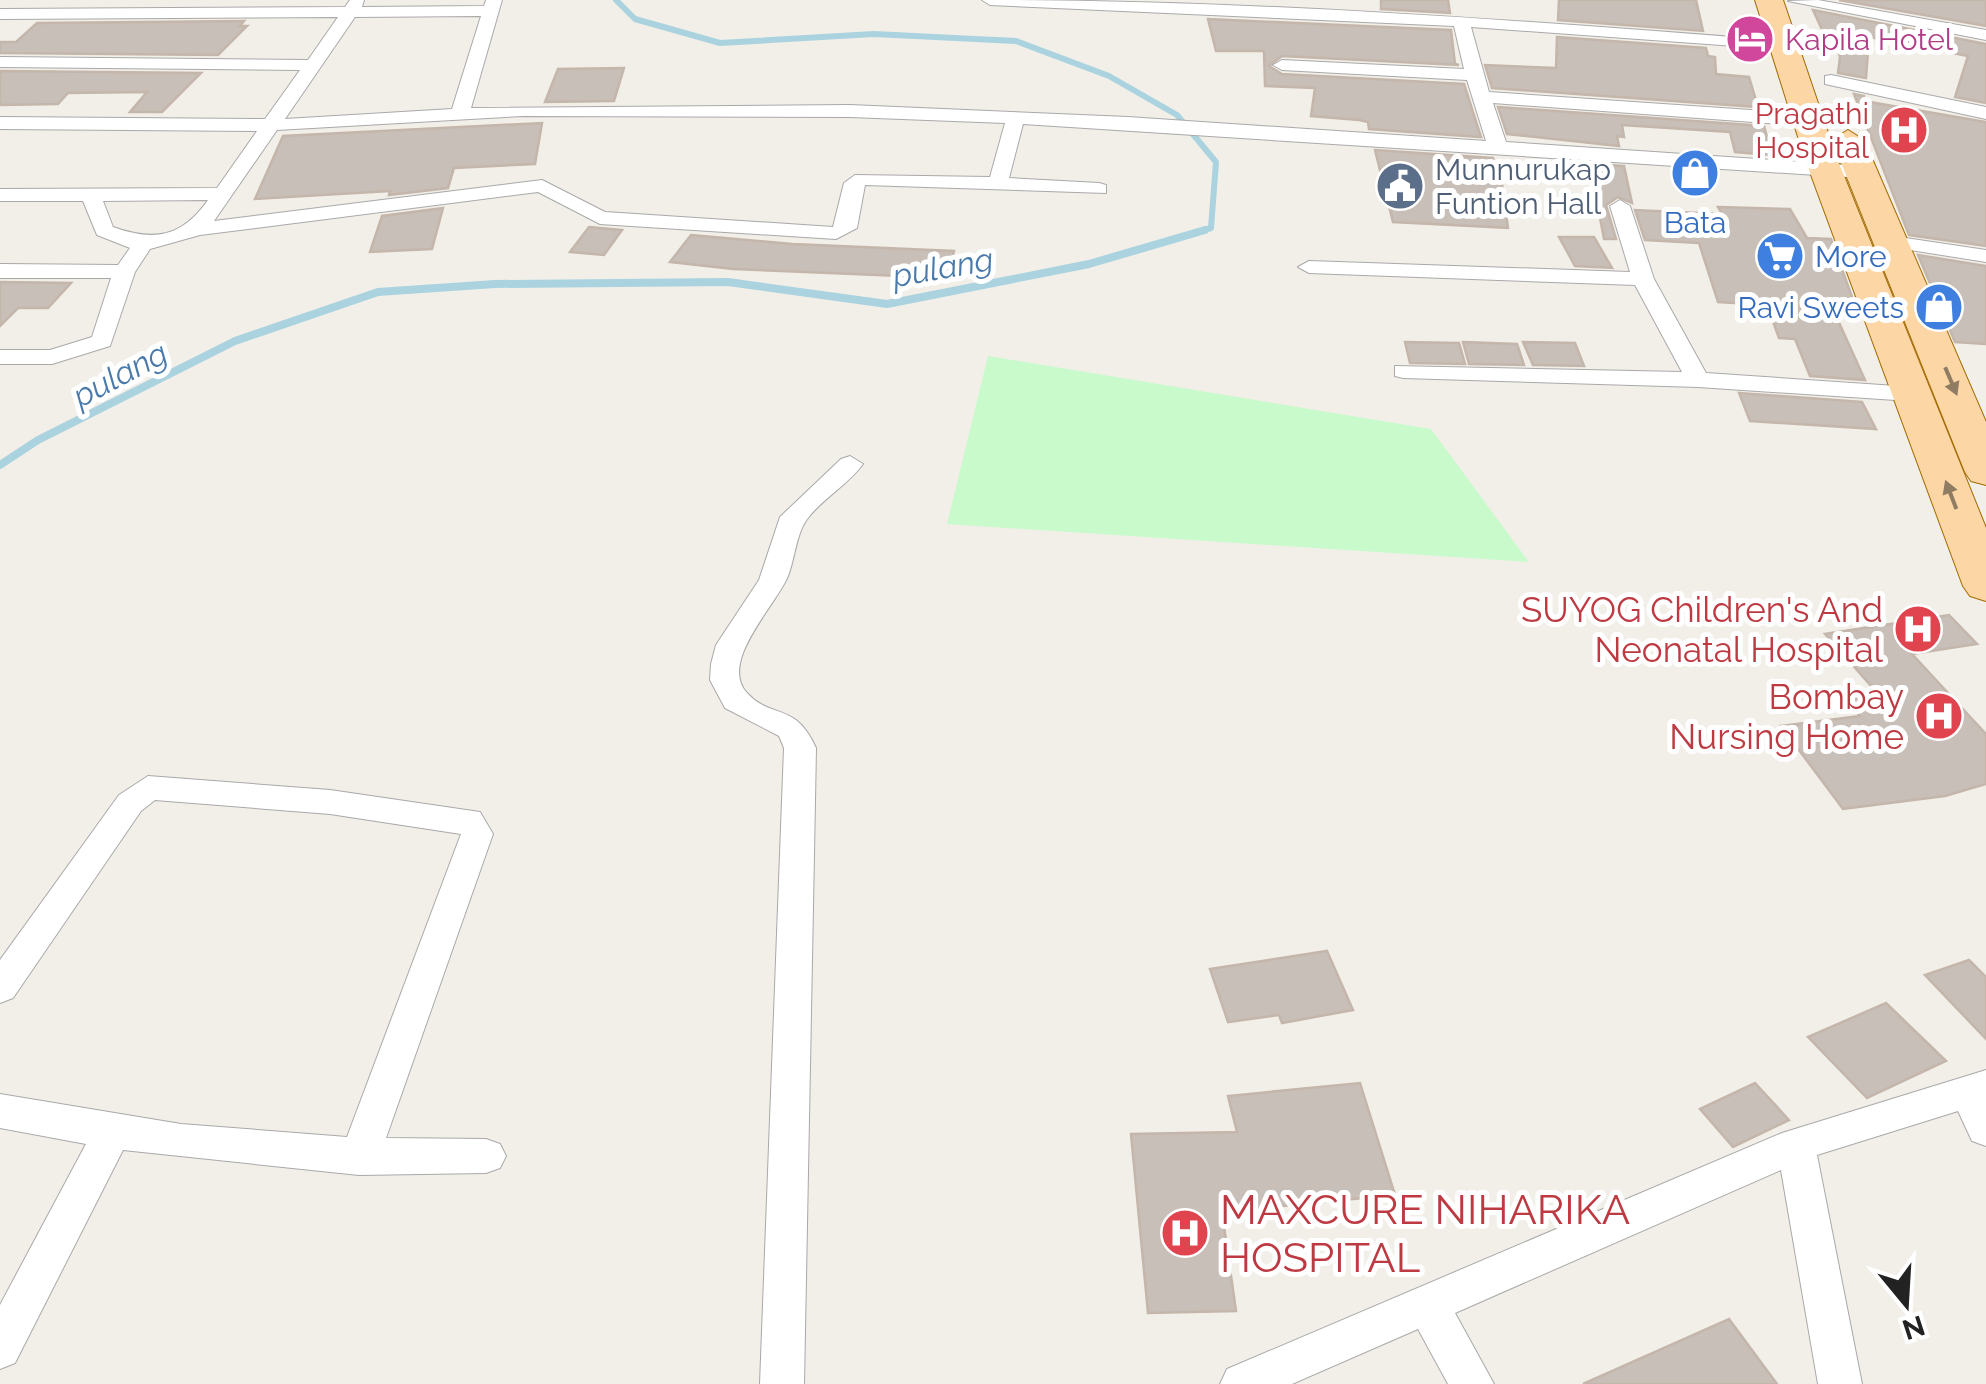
<svg xmlns="http://www.w3.org/2000/svg" width="1986" height="1384" viewBox="0 0 1986 1384" font-family="Raleway,sans-serif">
	<style>
		.park { fill: #c8facc }
		.lines { fill: none; stroke-linecap: round; stroke-linejoin: round }
		.stream-far1 { stroke: #aad3df; stroke-width: 6 }
		.stream { stroke: #aad3df; stroke-width: 8 }
		.building { fill: #c7bfb8; stroke: #c4b6ab; stroke-width: 2.5 }
		.street-casing { stroke: #a9a9a9; stroke-width: 2 }
		.primary-casing { stroke: #a06b00; stroke-width: 2 }
		.street { fill: #fff; fill-rule: evenodd }
		.primary { fill: #fcd6a4; fill-rule: evenodd }
		.oneway { fill: #8f7c63 }
		.labels { text-anchor: middle; dominant-baseline: central; stroke-width: 10; stroke-linejoin: round; paint-order: stroke }
		.far-hotel-label { font-size: 30px; fill: #b23c85; stroke: #fff; text-anchor: start }
		.far-health-label { font-size: 30px; fill: #be3a42; stroke: #fff; text-anchor: end }
		.far-service-label { font-size: 30px; fill: #4e5e75; stroke: #fff; text-anchor: start }
		.far-shop-label { font-size: 30px; fill: #366cbe; stroke: #fff }
		.far-water-label { font-size: 32px; font-style: italic; fill: #4a7aab; stroke: #fff }
		.health-label { font-size: 35px; fill: #be3a42; stroke: #fff; text-anchor: end }
		.near-health-label { font-size: 42px; fill: #be3a42; stroke: #fff; text-anchor: start }
	</style>
	<rect width="100%" height="100%" fill="#f2efe9"/>
	<path class="park" d="M 988,356 L 1431,429 L 1529,562 L 947,524 Z"/>
	<g class="lines">
		<path class="stream-far1" d="M 616,0 L 635,19 L 720,43 L 874,34 L 1016,41 L 1109,76 L 1177,115 L 1216,162 L 1211,228 L 1197,232"/>
		<path class="stream" d="M 0,465 L 38,440 L 235,341 L 378,292 L 495,284 L 728,282 L 887,304 L 1089,264 L 1205,230"/>
	</g>
	<g class="building">
		<path d="M 1381,0 L 1448,0 L 1450,13 L 1381,9 Z"/>
		<path d="M 1559,0 L 1696,0 L 1703,31 L 1558,20 Z"/>
		<path d="M 1839,0 L 1986,0 L 1986,26 Z"/>
		<path d="M 1813,10 L 1986,44 L 1986,103 L 1955,97 L 1968,56 L 1869,37 L 1866,78 L 1838,73 L 1840,57 L 1833,35 L 1824,34 Z"/>
		<path d="M 1208,19 L 1451,30 L 1455,64 L 1459,65 L 1282,56 L 1269,66 L 1282,74 L 1464,84 L 1481,137 L 1369,129 L 1368,122 L 1359,120 L 1311,116 L 1315,88 L 1265,86 L 1264,51 L 1216,51 Z"/>
		<path d="M 244,21 L 240,26 L 247,26 L 218,55 L 0,53 L 0,42 L 16,42 L 37,23 Z"/>
		<path d="M 1557,37 L 1706,48 L 1708,56 L 1715,57 L 1716,74 L 1749,77 L 1758,107 L 1492,88 L 1485,65 L 1556,68 Z"/>
		<path d="M 624,68 L 614,101 L 545,102 L 558,69 Z"/>
		<path d="M 0,71 L 201,73 L 162,112 L 130,112 L 147,92 L 68,93 L 58,104 L 0,105 Z"/>
		<path d="M 1854,94 L 1864,96 L 1864,101 L 1986,122 L 1986,246 L 1909,235 Z"/>
		<path d="M 1498,107 L 1764,126 L 1772,155 L 1735,152 L 1730,132 L 1622,125 L 1624,137 L 1617,136 L 1619,146 L 1507,134 Z"/>
		<path d="M 542,123 L 535,164 L 454,168 L 448,188 L 389,195 L 390,191 L 255,199 L 283,136 Z"/>
		<path d="M 1375,150 L 1493,158 L 1502,184 L 1508,228 L 1393,222 Z"/>
		<path d="M 1590,164 L 1624,166 L 1632,203 L 1618,197 L 1606,205 L 1616,239 L 1604,239 Z"/>
		<path d="M 1718,207 L 1790,209 L 1807,238 L 1831,239 L 1856,308 L 1832,307 L 1865,380 L 1810,376 L 1795,339 L 1779,338 L 1767,305 L 1718,302 L 1699,243 L 1645,240 L 1635,210 L 1722,214 Z"/>
		<path d="M 443,208 L 432,249 L 370,252 L 382,216 Z"/>
		<path d="M 589,227 L 622,230 L 604,255 L 570,252 Z"/>
		<path d="M 691,235 L 793,244 L 954,251 L 948,278 L 733,269 L 670,262 Z"/>
		<path d="M 1559,237 L 1594,237 L 1612,268 L 1575,266 Z"/>
		<path d="M 1918,255 L 1986,266 L 1986,344 L 1955,342 Z"/>
		<path d="M 0,282 L 71,283 L 48,308 L 18,308 L 0,326 Z"/>
		<path d="M 1405,342 L 1459,343 L 1465,364 L 1410,363 Z"/>
		<path d="M 1463,342 L 1517,344 L 1524,365 L 1469,364 Z"/>
		<path d="M 1523,342 L 1575,343 L 1584,366 L 1533,365 Z"/>
		<path d="M 1739,393 L 1862,402 L 1876,429 L 1750,421 Z"/>
		<path d="M 1949,615 L 1977,644 L 1912,654 L 1986,734 L 1986,784 L 1945,796 L 1843,809 L 1781,726 L 1860,716 L 1846,700 L 1879,695 L 1825,634 Z"/>
		<path d="M 1327,951 L 1353,1010 L 1282,1023 L 1279,1015 L 1228,1022 L 1210,969 Z"/>
		<path d="M 1969,960 L 1986,977 L 1986,1039 L 1925,975 Z"/>
		<path d="M 1886,1003 L 1946,1061 L 1867,1098 L 1808,1037 Z"/>
		<path d="M 1360,1083 L 1395,1195 L 1222,1212 L 1236,1311 L 1148,1313 L 1131,1134 L 1237,1132 L 1228,1096 Z"/>
		<path d="M 1755,1083 L 1789,1120 L 1733,1147 L 1700,1109 Z"/>
		<path d="M 1729,1319 L 1777,1384 L 1583,1384 Z"/>
	</g>
	<g class="lines">
		<g class="street-casing">
			<g id="street">
				<path d="M 350,0 L 364,0 L 362,7 L 484,6 L 486,0 L 502,0 L 471,108 L 850,105 L 1128,117 L 1486,141 L 1467,80 L 1282,70 L 1273,65 L 1282,60 L 1464,69 L 1454,26 L 990,5 L 982,0 C 1250,0 1517,20 1784,41 L 1793,46 L 1790,50 L 1471,27 L 1489,92 L 1809,114 L 1818,120 L 1809,126 L 1493,103 L 1506,142 L 1863,166 L 1873,172 L 1863,178 L 1023,124 L 1009,178 L 1099,183 L 1106,185 L 1106,193 L 865,185 L 857,228 L 836,239 L 600,224 L 538,192 L 200,235 L 150,249 L 135,272 L 110,346 L 52,364 L 0,364 L 0,350 L 50,350 L 92,337 L 111,278 L 0,278 L 0,264 L 118,265 L 130,248 L 97,235 L 83,201 L 0,201 L 0,189 L 217,188 L 257,131 L 0,129 L 0,117 L 265,119 L 300,70 L 0,67 L 0,57 L 308,60 L 338,17 L 0,19 L 0,9 L 345,7 ZM 481,16 L 452,109 L 285,119 L 355,17 ZM 523,116 L 850,117 L 1005,123 L 990,177 L 855,175 L 844,183 L 833,227 L 605,212 L 542,180 L 214,221 L 277,130 ZM 208,200 C 182,237 155,242 113,227 L 103,201 Z"/>
				<path d="M 1818,0 L 1986,30 L 1986,40 L 1788,1 Z"/>
				<path d="M 1831,75 L 1986,107 L 1986,119 L 1825,84 L 1825,76 Z"/>
				<path d="M 1620,200 L 1630,206 L 1654,279 L 1706,373 L 1911,387 L 1923,394 L 1911,401 L 1698,387 L 1403,378 L 1395,376 L 1395,366 L 1682,372 L 1635,285 L 1309,273 L 1298,267 L 1309,261 L 1630,272 L 1610,206 Z"/>
				<path d="M 1892,236 L 1986,250 L 1986,262 L 1885,246 L 1881,242 Z"/>
				<path d="M 850,456 L 863,464 C 848,485 823,498 808,518 C 796,533 795,559 788,576 C 777,604 718,662 747,693 C 772,720 795,701 816,748 L 804,1384 L 760,1384 L 784,748 L 779,736 L 725,708 L 710,680 L 711,664 L 716,645 L 759,580 L 780,517 L 841,459 Z"/>
				<path d="M 148,776 L 330,790 L 480,812 L 493,834 L 386,1138 L 486,1139 L 500,1144 L 506,1156 L 500,1168 L 486,1173 L 359,1175 L 123,1150 L 15,1363 L 0,1369 L 0,1305 L 86,1144 L 0,1128 L 0,1094 L 181,1124 L 347,1137 L 461,834 L 330,814 L 155,800 L 141,811 L 13,998 L 0,1003 L 0,960 L 119,795 Z"/>
				<path d="M 1986,1070 L 1986,1146 L 1972,1141 L 1958,1111 L 1817,1155 L 1862,1384 L 1818,1384 L 1781,1170 L 1455,1313 L 1494,1384 L 1448,1384 L 1418,1329 L 1292,1384 L 1220,1384 L 1227,1369 L 1782,1133 Z"/>
			</g>
		</g>
		<g class="primary-casing">
			<g id="primary">
				<path d="M 1755,0 L 1783,0 L 1836,156 L 1986,528 L 1986,601 L 1970,596 L 1963,586 L 1804,156 Z"/>
				<path d="M 1848,130 L 1864,140 L 1986,422 L 1986,485 L 1971,481 L 1965,472 L 1832,140 Z"/>
			</g>
		</g>
		<use href="#street" class="street"/>
		<use href="#primary" class="primary"/>
	</g>
	<defs><path id="oneway-solid" d="M-6-.8H1V-3.2L6.5 0L1 3.2V.8H-6Z" transform="scale(2.5)"/></defs>
	<g class="oneway">
		<use href="#oneway-solid" transform="translate(1951 381) rotate(67)"/>
		<use href="#oneway-solid" transform="translate(1951 495) rotate(-111)"/>
	</g>
	<defs>
		<g id="hotel-disc" transform="scale(2.5)"><circle r="9.5" fill="#d1479c" stroke="#fff"/><path d="M-6-4.5h1.5V1H6V5H4.5V3h-9V5H-6ZM-4 0a1.8 1.8 0 1 1 3.6 0ZM.5 0V-2.5h3Q6-2.5 6 0Z" fill="#fff"/></g>
		<g id="hospital-disc" transform="scale(2.5)"><circle r="9.5" fill="#e0444e" stroke="#fff"/><path d="M-5-5h3v3.5h4V-5h3V5h-3V1.5h-4V5h-3Z" fill="#fff"/></g>
		<g id="shop-disc" transform="scale(2.5)"><circle r="9.5" fill="#3f7fe0" stroke="#fff"/><path d="M-5-2.5h2.3a2.7 3.5 0 0 1 5.4 0H5L5.5 6h-11ZM-1.5-2.5h3a1.5 2.3 0 0 0-3 0Z" fill="#fff"/></g>
		<g id="civic-disc" transform="scale(2.5)"><circle r="9.5" fill="#5c6f8a" stroke="#fff"/><path d="M-.6-6.5H3V-4.5H.6V-3L4-1V1h2V6H-6V1h2V-1L-.6-3ZM-1.2 2.5V6h2.4V2.5Z" fill="#fff"/></g>
		<g id="supermarket-disc" transform="scale(2.5)"><circle r="9.5" fill="#3f7fe0" stroke="#fff"/><path d="M-6-5.5h2.5l.6 2H6L4.5 2H-2.5L-4.4-4H-6ZM-1.5 3.2a1.3 1.3 0 1 0 .1 0ZM3 3.2a1.3 1.3 0 1 0 .1 0Z" fill="#fff"/></g>
	</defs>
	<g fill-rule="evenodd">
		<use href="#hotel-disc" x="1750" y="39"/>
		<use href="#hospital-disc" x="1904" y="130"/>
		<use href="#shop-disc" x="1695" y="173"/>
		<use href="#civic-disc" x="1400" y="186"/>
		<use href="#supermarket-disc" x="1780" y="256"/>
		<use href="#shop-disc" x="1939" y="307"/>
		<use href="#hospital-disc" x="1918" y="629"/>
		<use href="#hospital-disc" x="1939" y="716"/>
		<use href="#hospital-disc" x="1185" y="1233"/>
	</g>
	<g class="labels">
		<g class="far-hotel-label">
			<text x="1785" y="39">Kapila Hotel</text>
		</g>
		<g class="far-health-label">
			<text x="1869" y="113">Pragathi<tspan x="1869" dy="34">Hospital</tspan></text>
		</g>
		<g class="far-service-label">
			<text x="1435" y="169">Munnurukap<tspan x="1435" dy="34">Funtion Hall</tspan></text>
		</g>
		<g class="far-shop-label">
			<text x="1695" y="222">Bata</text>
			<text x="1815" y="256" text-anchor="start">More</text>
			<text x="1904" y="307" text-anchor="end">Ravi Sweets</text>
		</g>
		<g class="far-water-label">
			<text transform="translate(943 267) rotate(-10)">pulang</text>
			<text transform="translate(120 374) rotate(-28)">pulang</text>
		</g>
		<g class="health-label">
			<text x="1883" y="609">SUYOG Children's And<tspan x="1883" dy="40">Neonatal Hospital</tspan></text>
			<text x="1904" y="696">Bombay<tspan x="1904" dy="40">Nursing Home</tspan></text>
		</g>
		<g class="near-health-label">
			<text x="1220" y="1209">MAXCURE NIHARIKA<tspan x="1220" dy="48">HOSPITAL</tspan></text>
		</g>
	</g>
	<g transform="translate(1906 1304) rotate(162)" stroke="#ffffff" stroke-width="8" paint-order="stroke">
	<path d="M0-8L18 38L0 25L-18 38Z" fill="#222222"/>
	<text y="-15" font-size="28" font-weight="bold" text-anchor="middle" fill="#222222">N</text>
	</g>
</svg>
